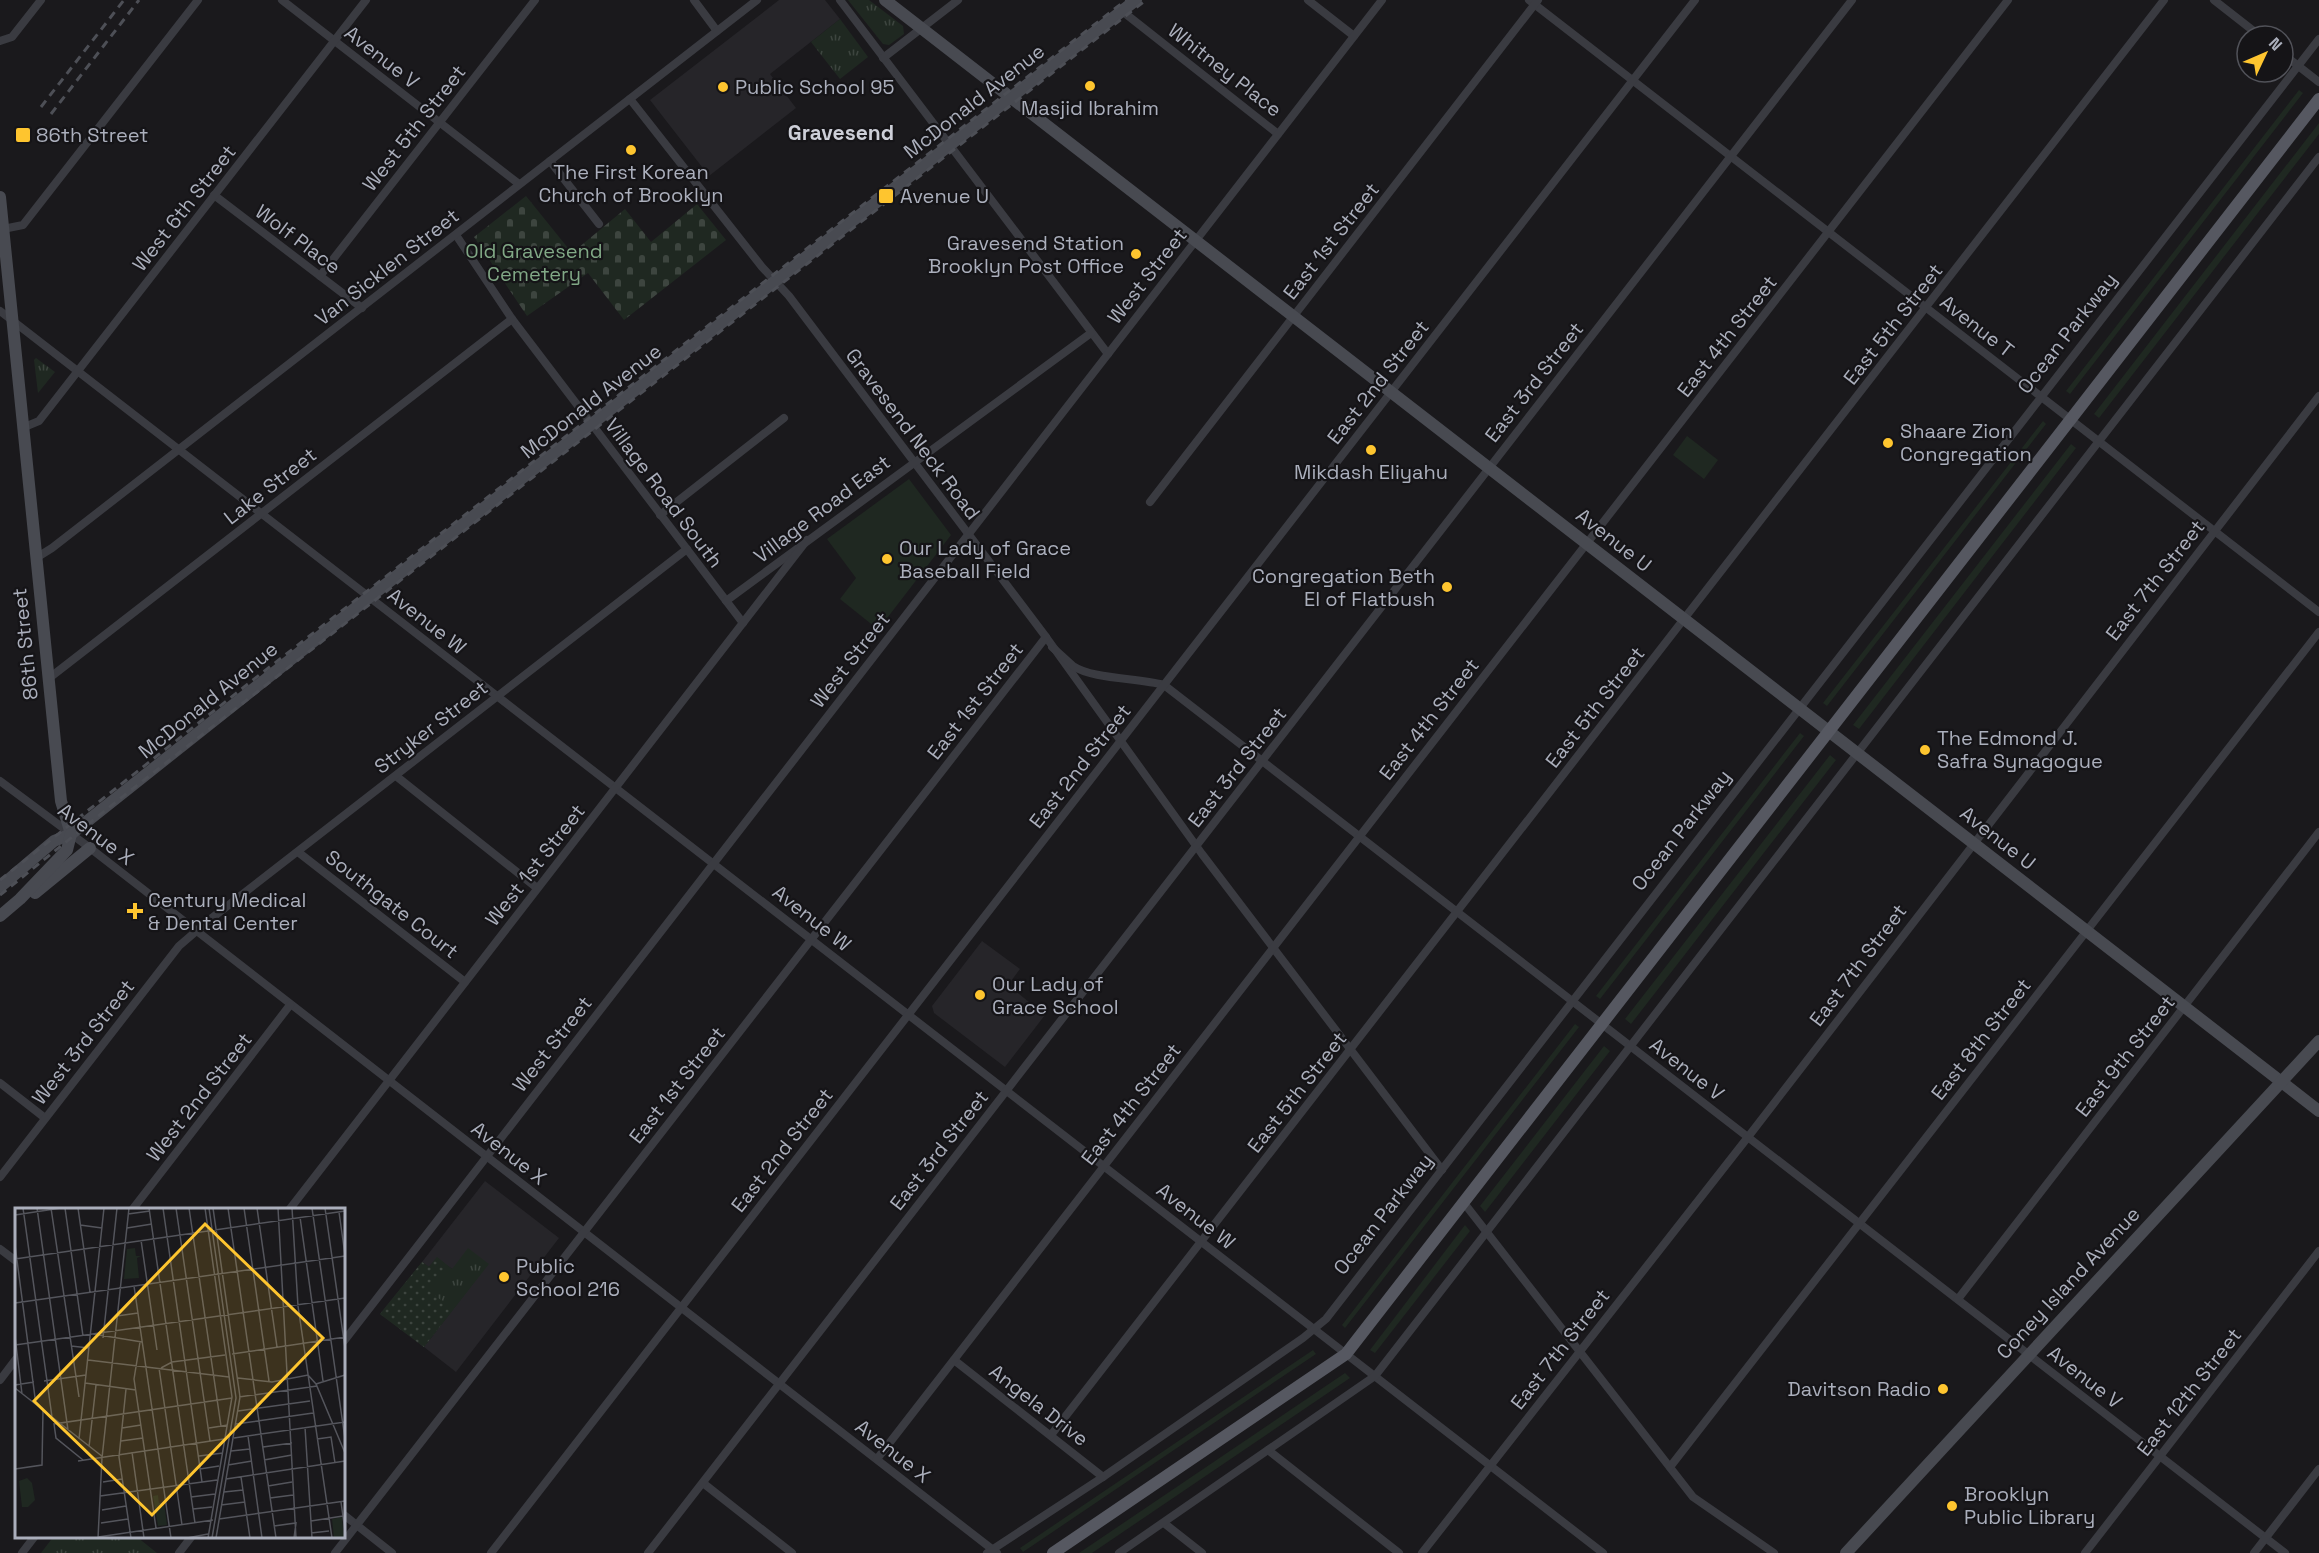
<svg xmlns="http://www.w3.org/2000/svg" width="2319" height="1553" viewBox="0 0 2319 1553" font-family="'Space Grotesk',sans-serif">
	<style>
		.built { fill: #262529 }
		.grass { fill: #1f2821 }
		.cemetery { fill: url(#cemetery-stones) }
		.park { fill: url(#park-tufts) }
		.garden { fill: url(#garden-dots) }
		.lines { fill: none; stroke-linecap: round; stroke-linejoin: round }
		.street { stroke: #3a3b41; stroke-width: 8 }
		.secondary { stroke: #484a51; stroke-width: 12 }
		.primary { stroke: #565861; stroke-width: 12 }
		.rail { stroke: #4d4f56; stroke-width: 3; stroke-dasharray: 8 6; stroke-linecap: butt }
		.poi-dot { fill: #fec52f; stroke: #151417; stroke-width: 2 }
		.labels { text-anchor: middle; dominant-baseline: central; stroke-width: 4.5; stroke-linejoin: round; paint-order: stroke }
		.street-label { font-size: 20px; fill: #abafbc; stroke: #151417 }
		.poi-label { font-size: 20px; fill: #abafbc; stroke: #151417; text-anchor: start }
		.park-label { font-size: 20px; fill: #81a886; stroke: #151417 }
		.neighbourhood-label { font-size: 21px; font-weight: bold; fill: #cdcfd8; stroke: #151417 }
		.inset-road { fill: none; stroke: #54555c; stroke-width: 1.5 }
		.view { fill: #fec52f; fill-opacity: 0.15; stroke: #fec52f; stroke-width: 3 }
		.inset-edge { fill: none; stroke: #abafbc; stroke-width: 3 }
	</style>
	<defs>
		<pattern id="cemetery-stones" width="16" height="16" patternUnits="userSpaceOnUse" patternTransform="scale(1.5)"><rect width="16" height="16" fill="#1f2821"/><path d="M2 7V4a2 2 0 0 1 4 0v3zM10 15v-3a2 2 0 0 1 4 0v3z" fill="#3d453f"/></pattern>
		<pattern id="park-tufts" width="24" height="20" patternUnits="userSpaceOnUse" patternTransform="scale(1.5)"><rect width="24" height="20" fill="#1f2821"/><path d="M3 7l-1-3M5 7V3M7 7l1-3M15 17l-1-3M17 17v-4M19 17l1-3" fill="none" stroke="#3d453f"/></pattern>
		<pattern id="garden-dots" width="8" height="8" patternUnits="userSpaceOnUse" patternTransform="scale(1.5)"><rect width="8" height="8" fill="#1f2821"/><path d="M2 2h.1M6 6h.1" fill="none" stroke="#3d453f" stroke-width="1.8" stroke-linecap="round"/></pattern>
	</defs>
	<rect width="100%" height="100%" fill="#1a191c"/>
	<g class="built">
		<path d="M 779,0 L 825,0 L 840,19 L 770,74 L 796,108 L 709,176 L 650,100 Z"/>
		<path d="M 982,941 L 1020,969 L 1008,985 L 1045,1015 L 1005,1067 L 934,1013 L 932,1006 Z"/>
		<path d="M 485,1181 L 559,1238 L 456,1372 L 424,1347 L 488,1264 L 452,1269 L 437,1258 L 429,1267 L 422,1262 Z"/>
	</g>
	<g class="grass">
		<path d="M 2299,90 L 2303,93 L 2070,394 L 2066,391 Z"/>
		<path d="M 2319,123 L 2319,134 L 2099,418 L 2094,414 Z"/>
		<path d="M 2043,421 L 2046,424 L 1827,706 L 1823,703 Z"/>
		<path d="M 1687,436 L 1718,460 L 1704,479 L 1673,455 Z"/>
		<path d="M 2071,444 L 2076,448 L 1859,729 L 1853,725 Z"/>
		<path d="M 909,479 L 951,535 L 881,626 L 875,627 L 840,599 L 856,578 L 827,539 Z"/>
		<path d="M 1800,733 L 1804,736 L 1600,999 L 1596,996 Z"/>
		<path d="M 1830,755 L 1836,760 L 1631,1024 L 1625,1019 Z"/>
		<path d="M 1575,1024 L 1579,1027 L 1345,1328 L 1342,1325 Z"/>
		<path d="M 1604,1046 L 1610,1051 L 1485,1212 L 1480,1206 Z"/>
		<path d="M 1465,1225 L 1470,1231 L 1375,1353 L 1370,1350 Z"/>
		<path d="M 1313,1350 L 1316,1354 L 1023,1552 L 1020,1548 Z"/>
		<path d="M 1345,1373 L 1350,1378 L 1092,1553 L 1079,1553 Z"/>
	</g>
	<path class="cemetery" d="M 526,196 L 572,253 L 625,209 L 651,242 L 697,204 L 726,240 L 624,320 L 588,273 L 527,316 L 474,237 Z"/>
	<g class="park">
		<path d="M 848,0 L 869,0 L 903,26 L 904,34 L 889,45 L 883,44 Z"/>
		<path d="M 840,19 L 868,57 L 840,79 L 811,42 Z"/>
		<path d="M 36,358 L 55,372 L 38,393 L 34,360 Z"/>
		<path d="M 468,1248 L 489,1264 L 424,1347 L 380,1314 L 422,1262 L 429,1267 L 437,1257 L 452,1269 Z"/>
		<path d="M 54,1536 L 137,1537 L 157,1553 L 41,1553 Z"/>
	</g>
	<path class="garden" d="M 437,1257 L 448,1266 L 429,1291 L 453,1309 L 424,1347 L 380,1314 L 422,1262 L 429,1267 Z"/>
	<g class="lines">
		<g class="street">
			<path d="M 282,0 L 519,184"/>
			<path d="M 694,0 L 717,31"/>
			<path d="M 840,0 L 1108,354"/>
			<path d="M 1308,0 L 1354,36"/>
			<path d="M 1529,0 L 2319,612"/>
			<path d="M 2214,0 L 2260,36"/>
			<path d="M 1122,11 L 1278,134"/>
			<path d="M 0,41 L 12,37 L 41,0"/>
			<path d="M 2283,54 L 2319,82"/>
			<path d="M 883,58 L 958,0"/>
			<path d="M 630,99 L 762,267 L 789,296 L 1046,637 L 1202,854 L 1442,1170"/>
			<path d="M 550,161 L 599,224"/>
			<path d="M 214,195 L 362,308"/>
			<path d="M 3,229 L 23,225 L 198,0"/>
			<path d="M 456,235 L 512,319 L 743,623"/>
			<path d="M 320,276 L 535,0"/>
			<path d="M 0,311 L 1603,1553"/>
			<path d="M 22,428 L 39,421 L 366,0"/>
			<path d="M 1150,502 L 1538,0"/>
			<path d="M 660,515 L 784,418"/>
			<path d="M 36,558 L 52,548 L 757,0"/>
			<path d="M 726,601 L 1091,333"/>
			<path d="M 1052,647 C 1059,653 1066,660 1073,666 C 1092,679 1138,678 1164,685 L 2285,1553"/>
			<path d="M 48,679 L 512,319"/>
			<path d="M 396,776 L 537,888"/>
			<path d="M 0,781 L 90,848 L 997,1553"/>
			<path d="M 298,852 L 465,982"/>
			<path d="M 0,1083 L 45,1118"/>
			<path d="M 0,1177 L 179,946 L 208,921 L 687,549"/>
			<path d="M 1464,1203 L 1693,1497 L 1774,1553"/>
			<path d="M 132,1210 L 290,1005"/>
			<path d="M 289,1210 L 807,540"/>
			<path d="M 0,1249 L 16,1261"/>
			<path d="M 1958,1299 L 2319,832"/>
			<path d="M 344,1341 L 1382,0"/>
			<path d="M 954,1360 L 1103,1477"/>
			<path d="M 0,1380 L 16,1359"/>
			<path d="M 1051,1435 L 2164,0"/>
			<path d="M 1268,1450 L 1399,1553"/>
			<path d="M 877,1459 L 2008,0"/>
			<path d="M 1670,1467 L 2319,632"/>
			<path d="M 703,1483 L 792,1553"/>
			<path d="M 344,1515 L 392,1553"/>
			<path d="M 1164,1523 L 1202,1553"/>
			<path d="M 22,1553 L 35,1536"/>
			<path d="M 179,1553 L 192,1536"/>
			<path d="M 335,1553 L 1046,637"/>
			<path d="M 491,1553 L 1695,0"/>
			<path d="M 648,1553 L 1852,0"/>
			<path d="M 987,1553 L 1103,1477 L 1303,1338 L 1326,1319 L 2319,39"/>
			<path d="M 1119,1553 L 1375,1376 L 2319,157"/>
			<path d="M 1422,1553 L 1748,1137 L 2319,396"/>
			<path d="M 2085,1553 L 2319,1251"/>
			<path d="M 2254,1553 L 2319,1469"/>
		</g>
		<g class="secondary">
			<path d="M 885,0 L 2319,1111"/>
			<path d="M 0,197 L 61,801 L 71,834"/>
			<path d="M 0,887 L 54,841 L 71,834 L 358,606 L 1136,0"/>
			<path d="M 35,893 L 90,848"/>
			<path d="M 0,916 L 20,899 L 67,850 L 71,834"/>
			<path d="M 1846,1553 L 2319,1041"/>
		</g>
		<path class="primary" d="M 1053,1553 L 1346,1354 L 2319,99"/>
		<g class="rail">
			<path d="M 41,107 L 124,0"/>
			<path d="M 51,114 L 139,0"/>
			<path d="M 0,880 L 253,680 L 1126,0"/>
			<path d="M 0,895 L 117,801 L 1146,0"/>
		</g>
	</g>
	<g class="poi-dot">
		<circle cx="1090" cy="86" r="6"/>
		<circle cx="723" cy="87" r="6"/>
		<rect x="15" y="127" width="16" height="16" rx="3"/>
		<circle cx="631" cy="150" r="6"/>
		<rect x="878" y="188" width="16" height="16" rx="3"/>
		<circle cx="1136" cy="254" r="6"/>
		<circle cx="1888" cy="443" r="6"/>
		<circle cx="1371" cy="450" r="6"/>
		<circle cx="887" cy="559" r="6"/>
		<circle cx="1447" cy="587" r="6"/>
		<circle cx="1925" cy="750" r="6"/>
		<path d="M132 902h6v6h6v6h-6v6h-6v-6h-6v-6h6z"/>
		<circle cx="980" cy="995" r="6"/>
		<circle cx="504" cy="1277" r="6"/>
		<circle cx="1943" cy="1389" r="6"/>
		<circle cx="1952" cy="1506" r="6"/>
	</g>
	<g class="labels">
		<g class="street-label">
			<text transform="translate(382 57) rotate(38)">Avenue V</text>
			<text transform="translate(1225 70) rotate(38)">Whitney Place</text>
			<text transform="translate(974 101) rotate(-38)">McDonald Avenue</text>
			<text transform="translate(414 128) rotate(-52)">West 5th Street</text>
			<text transform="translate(184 208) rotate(-52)">West 6th Street</text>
			<text transform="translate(298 239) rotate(37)">Wolf Place</text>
			<text transform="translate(1331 241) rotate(-52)">East 1st Street</text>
			<text transform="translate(387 267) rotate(-38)">Van Sicklen Street</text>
			<text transform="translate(1147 276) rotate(-52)">West Street</text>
			<text transform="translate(1893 324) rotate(-52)">East 5th Street</text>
			<text transform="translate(1977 326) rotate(38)">Avenue T</text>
			<text transform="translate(2067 333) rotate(-52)">Ocean Parkway</text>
			<text transform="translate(1727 336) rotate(-52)">East 4th Street</text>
			<text transform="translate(1378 382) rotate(-52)">East 2nd Street</text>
			<text transform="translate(1534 382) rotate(-52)">East 3rd Street</text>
			<text transform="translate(591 401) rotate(-38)">McDonald Avenue</text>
			<text transform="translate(913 434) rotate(53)">Gravesend Neck Road</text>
			<text transform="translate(270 486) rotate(-38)">Lake Street</text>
			<text transform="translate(664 493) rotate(53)">Village Road South</text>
			<text transform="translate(822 509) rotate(-37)">Village Road East</text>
			<text transform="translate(1614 540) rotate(38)">Avenue U</text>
			<text transform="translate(2155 580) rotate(-52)">East 7th Street</text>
			<text transform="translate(427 621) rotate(38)">Avenue W</text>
			<text transform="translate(25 644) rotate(-96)">86th Street</text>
			<text transform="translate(850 660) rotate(-52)">West Street</text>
			<text transform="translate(208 700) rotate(-39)">McDonald Avenue</text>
			<text transform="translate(975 701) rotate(-52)">East 1st Street</text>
			<text transform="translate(1595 707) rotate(-52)">East 5th Street</text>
			<text transform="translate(1429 719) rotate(-52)">East 4th Street</text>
			<text transform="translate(431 727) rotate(-38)">Stryker Street</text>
			<text transform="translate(1080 766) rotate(-52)">East 2nd Street</text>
			<text transform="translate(1237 767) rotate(-52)">East 3rd Street</text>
			<text transform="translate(1681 830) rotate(-52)">Ocean Parkway</text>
			<text transform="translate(96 834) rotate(37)">Avenue X</text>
			<text transform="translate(1998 838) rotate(38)">Avenue U</text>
			<text transform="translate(535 865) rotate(-52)">West 1st Street</text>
			<text transform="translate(392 904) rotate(38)">Southgate Court</text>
			<text transform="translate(812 918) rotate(38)">Avenue W</text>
			<text transform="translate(1858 965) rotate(-53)">East 7th Street</text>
			<text transform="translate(1981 1039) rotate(-52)">East 8th Street</text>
			<text transform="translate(83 1042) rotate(-52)">West 3rd Street</text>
			<text transform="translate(552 1044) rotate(-52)">West Street</text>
			<text transform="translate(2125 1056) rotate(-52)">East 9th Street</text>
			<text transform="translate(1687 1069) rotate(38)">Avenue V</text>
			<text transform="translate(677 1085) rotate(-52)">East 1st Street</text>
			<text transform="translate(1297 1092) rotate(-52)">East 5th Street</text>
			<text transform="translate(199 1097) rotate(-52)">West 2nd Street</text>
			<text transform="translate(1131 1104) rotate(-52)">East 4th Street</text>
			<text transform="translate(782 1150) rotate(-52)">East 2nd Street</text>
			<text transform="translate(939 1150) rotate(-52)">East 3rd Street</text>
			<text transform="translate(509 1153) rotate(38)">Avenue X</text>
			<text transform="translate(1383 1214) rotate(-52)">Ocean Parkway</text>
			<text transform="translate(1196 1216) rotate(38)">Avenue W</text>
			<text transform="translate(2068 1283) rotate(-47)">Coney Island Avenue</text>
			<text transform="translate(1560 1349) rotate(-52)">East 7th Street</text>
			<text transform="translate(2085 1377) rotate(38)">Avenue V</text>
			<text transform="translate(2189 1392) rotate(-52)">East 12th Street</text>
			<text transform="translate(1039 1405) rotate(38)">Angela Drive</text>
			<text transform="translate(893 1451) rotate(38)">Avenue X</text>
		</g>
		<g class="poi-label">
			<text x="735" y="87">Public School 95</text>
			<text x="1090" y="108" text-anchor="middle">Masjid Ibrahim</text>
			<text x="36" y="135">86th Street</text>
			<text x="631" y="172" text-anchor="middle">The First Korean<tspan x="631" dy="23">Church of Brooklyn</tspan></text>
			<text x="900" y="196">Avenue U</text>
			<text x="1124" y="243" text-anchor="end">Gravesend Station<tspan x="1124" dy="23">Brooklyn Post Office</tspan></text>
			<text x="1900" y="431">Shaare Zion<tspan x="1900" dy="23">Congregation</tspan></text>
			<text x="1371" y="472" text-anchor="middle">Mikdash Eliyahu</text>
			<text x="899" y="548">Our Lady of Grace<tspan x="899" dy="23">Baseball Field</tspan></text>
			<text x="1435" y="576" text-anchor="end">Congregation Beth<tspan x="1435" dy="23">El of Flatbush</tspan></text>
			<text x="1937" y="738">The Edmond J.<tspan x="1937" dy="23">Safra Synagogue</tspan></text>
			<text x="148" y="900">Century Medical<tspan x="148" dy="23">&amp; Dental Center</tspan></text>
			<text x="992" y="984">Our Lady of<tspan x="992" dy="23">Grace School</tspan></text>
			<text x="516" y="1266">Public<tspan x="516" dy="23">School 216</tspan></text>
			<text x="1931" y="1389" text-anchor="end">Davitson Radio</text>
			<text x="1964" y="1494">Brooklyn<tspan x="1964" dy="23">Public Library</tspan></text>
		</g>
		<g class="park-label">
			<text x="534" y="251">Old Gravesend<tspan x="534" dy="23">Cemetery</tspan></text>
		</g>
		<g class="neighbourhood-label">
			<text x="841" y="132">Gravesend</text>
		</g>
	</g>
	<g transform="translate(15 1208)">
		<rect width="330" height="330" fill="#1a191c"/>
		<path d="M 12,270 L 17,275 L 20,292 L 13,299 L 7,299 L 4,273 Z" fill="#1f2821"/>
		<path d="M 120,40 L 121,48 L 126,48 L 122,50 L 124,70 L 109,71 L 112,41 ZM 143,287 L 144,295 L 149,295 L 152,317 L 143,318 L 138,288 ZM 327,309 L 329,330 L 319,330 L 317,311 Z" fill="#1f2821"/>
		<path class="inset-road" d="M 8,0 L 37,209M 22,0 L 53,222M 36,0 L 64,189M 50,0 L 68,128M 63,0 L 75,84M 134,0 L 180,315M 148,0 L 187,274M 161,0 L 195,233M 174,0 L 206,218M 190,0 L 217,189 L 193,330M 194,0 L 221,190 L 197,330M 198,0 L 225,189 L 201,330M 213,0 L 261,330M 229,0 L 254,173M 242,0 L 262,139M 263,0 L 281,330M 277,0 L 283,98 L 317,330M 297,0 L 330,231M 310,0 L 330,140M 324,4 L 330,47M 113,6 L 135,3M 0,7 L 46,0M 285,9 L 308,173M 65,17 L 87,20M 112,20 L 137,16M 126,32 L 142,142M 0,37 L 21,197M 0,51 L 330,3M 119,78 L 156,330M 0,95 L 330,48M 102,108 L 123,105M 78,126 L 127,134M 0,128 L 7,186M 88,130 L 102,0M 0,137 L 330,90M 56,138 L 74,140M 217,146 L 330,129M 73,152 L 214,169M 144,160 L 167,317M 146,160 L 157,154 L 210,147M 223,170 L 257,174 L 293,167 L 301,176 L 330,245M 119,171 L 141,320M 119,171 L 125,134M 29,173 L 71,167M 70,175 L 121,182M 301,176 L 330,167M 0,177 L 19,174M 0,180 L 88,249M 111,181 L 104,249 L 116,330M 224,189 L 302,178M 223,203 L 295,193M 221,216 L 298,205M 290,219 L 297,330M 107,220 L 126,217M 194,220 L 213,217M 233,228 L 247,330M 219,230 L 330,214M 64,231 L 89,0M 302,231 L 316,229 L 320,255M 106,233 L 128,230M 74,239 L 81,177M 248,239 L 277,235M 216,243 L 235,241M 117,244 L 129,330M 184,248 L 208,245M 68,252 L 41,230 L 39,216 L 217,190M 249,252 L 277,247M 63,253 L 209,231M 213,257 L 237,253M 0,261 L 27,257 L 28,202M 185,261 L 204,258M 226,269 L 235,330M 211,271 L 330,253M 88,274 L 107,271M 253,278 L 277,274M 209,284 L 228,282M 85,288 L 202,272M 176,289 L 200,286M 255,290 L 278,287M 326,294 L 330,323M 206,297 L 230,294M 178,301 L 197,299M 87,302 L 111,298M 204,311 L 330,293M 296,313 L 328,308M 86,315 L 113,311M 259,318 L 281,315 L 279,330M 296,325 L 314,323M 83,329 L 198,312M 83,330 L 87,250 L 114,0M 172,330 L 193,326"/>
		<path class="view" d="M 190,16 L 308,130 L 137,307 L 19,193 Z"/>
		<rect width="330" height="330" class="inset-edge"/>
	</g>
	<g transform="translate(2265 54) rotate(46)"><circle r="28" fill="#151417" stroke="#515259" stroke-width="1.5"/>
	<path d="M0-4.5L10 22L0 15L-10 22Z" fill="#fec52f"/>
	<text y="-9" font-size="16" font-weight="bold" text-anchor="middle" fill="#abafbc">N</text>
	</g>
</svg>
